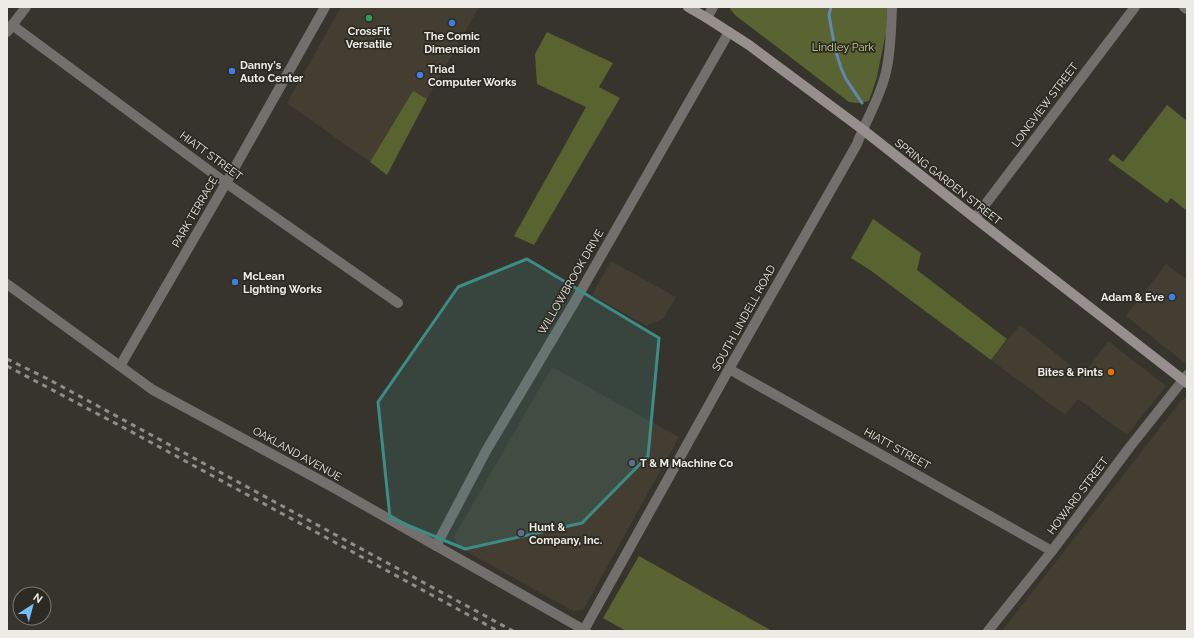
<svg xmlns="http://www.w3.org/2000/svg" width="1194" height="638" viewBox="0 0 1194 638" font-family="Raleway,sans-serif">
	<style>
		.built { fill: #433e31 }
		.green { fill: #596432 }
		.forest { fill: #58632f }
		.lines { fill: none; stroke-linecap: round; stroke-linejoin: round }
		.stream { stroke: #6188b1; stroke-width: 3 }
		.street { stroke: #736f6d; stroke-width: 10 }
		.secondary { stroke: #968f8d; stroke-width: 10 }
		.rail { stroke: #8f8d87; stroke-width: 3; stroke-dasharray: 5 5; stroke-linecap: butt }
		.marked { fill: #3b8d86; fill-opacity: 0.2; stroke: #3b8d86; stroke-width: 3; stroke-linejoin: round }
		.leisure-dot { fill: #2e9e5b; stroke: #2d2a23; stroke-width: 1.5 }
		.shop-dot { fill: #3f7fe0; stroke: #2d2a23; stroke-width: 1.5 }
		.food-dot { fill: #e8710a; stroke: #2d2a23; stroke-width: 1.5 }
		.service-dot { fill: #5c6f8a; stroke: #2d2a23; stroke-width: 1.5 }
		.labels { text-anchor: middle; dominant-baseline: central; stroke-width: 3.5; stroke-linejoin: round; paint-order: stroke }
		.poi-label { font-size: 11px; font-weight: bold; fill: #ecebe6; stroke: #2d2a23; text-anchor: start }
		.park-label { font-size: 11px; fill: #c4d786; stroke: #2d2a23 }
		.street-label { font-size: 11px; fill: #ecebe6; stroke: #2d2a23 }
	</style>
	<rect width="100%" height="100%" fill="#37342d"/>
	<g class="built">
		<path d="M 341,7 L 479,7 L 427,99 L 413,92 L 370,162 L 287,103 Z"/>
		<path d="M 611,261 L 676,297 L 664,318 L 647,326 L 592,295 Z"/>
		<path d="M 1166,264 L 1187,280 L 1187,362 L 1186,364 L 1126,316 Z"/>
		<path d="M 1020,325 L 1083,375 L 1108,341 L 1166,386 L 1127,435 L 1078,399 L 1065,415 L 991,360 Z"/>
		<path d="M 552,367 L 679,437 L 583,610 L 573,611 L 457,546 L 454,537 Z"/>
		<path d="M 1185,398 L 1187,399 L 1187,631 L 1002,631 L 1180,402 Z"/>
	</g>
	<g class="green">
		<path d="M 730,7 L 887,7 L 886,32 L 877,77 L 869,101 L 858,103 L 849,102 L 735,15 L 730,9 Z"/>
		<path d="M 639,556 L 772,631 L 626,631 L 603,618 Z"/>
	</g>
	<g class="forest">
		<path d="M 547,32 L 613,63 L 599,87 L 620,98 L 534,245 L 514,236 L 586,107 L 537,84 L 535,54 Z"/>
		<path d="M 413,91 L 427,99 L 387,175 L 370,162 Z"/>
		<path d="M 1167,105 L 1187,121 L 1187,211 L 1171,198 L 1167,203 L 1108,160 L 1113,154 L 1123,162 Z"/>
		<path d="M 873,219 L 921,253 L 917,270 L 1007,339 L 991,360 L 870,270 L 851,258 Z"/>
	</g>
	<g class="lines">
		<path class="stream" d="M 831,7 L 829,15 L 835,49 L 841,68 L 846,79 L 862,103"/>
		<g class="street">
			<path d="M 1184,7 L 1187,9"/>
			<path d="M 707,18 L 713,7"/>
			<path d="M 12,25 L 226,183 L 398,303"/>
			<path d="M 7,32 L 26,7"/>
			<path d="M 975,218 L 1135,7"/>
			<path d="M 7,284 L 153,390 L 329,485 L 586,631"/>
			<path d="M 120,366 L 226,183 L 325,7"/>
			<path d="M 729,369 L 1052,551"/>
			<path d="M 436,546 L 486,451 L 574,303 L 729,32"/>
			<path d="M 584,630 L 729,369 L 857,144 C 866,120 880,98 886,72 C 891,51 891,29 892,7"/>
			<path d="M 988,631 L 1052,551 L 1129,448 L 1187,375"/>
		</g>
		<path class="secondary" d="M 688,7 L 707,18 L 749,45 L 862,129 L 975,218 L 1187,383"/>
		<g class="rail">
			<path d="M 7,359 L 48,379 L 513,631"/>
			<path d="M 7,366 L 130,431 L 498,631"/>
		</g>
	</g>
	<path class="marked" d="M 527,259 L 659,338 L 648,456 L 582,523 L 465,549 L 390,518 L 378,402 L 458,287 Z"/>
	<circle class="leisure-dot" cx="369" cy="18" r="4"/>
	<g class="shop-dot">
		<circle cx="452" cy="23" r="4"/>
		<circle cx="232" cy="71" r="4"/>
		<circle cx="420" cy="75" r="4"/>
		<circle cx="235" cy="282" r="4"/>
		<circle cx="1172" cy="297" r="4"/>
	</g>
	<circle class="food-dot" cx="1111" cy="372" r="4"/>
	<g class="service-dot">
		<circle cx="632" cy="463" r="4"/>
		<circle cx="521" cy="533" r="4"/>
	</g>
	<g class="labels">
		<g class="poi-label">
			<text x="369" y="31" text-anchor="middle">CrossFit<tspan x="369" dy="13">Versatile</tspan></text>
			<text x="452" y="36" text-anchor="middle">The Comic<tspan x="452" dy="13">Dimension</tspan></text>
			<text x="240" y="65">Danny's<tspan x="240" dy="13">Auto Center</tspan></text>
			<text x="428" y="69">Triad<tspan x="428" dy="13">Computer Works</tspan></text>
			<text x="243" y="276">McLean<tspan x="243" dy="13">Lighting Works</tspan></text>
			<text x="1164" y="297" text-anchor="end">Adam &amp; Eve</text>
			<text x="1103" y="372" text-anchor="end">Bites &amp; Pints</text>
			<text x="640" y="463">T &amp; M Machine Co</text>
			<text x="529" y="527">Hunt &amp;<tspan x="529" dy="13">Company, Inc.</tspan></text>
		</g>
		<g class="park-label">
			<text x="843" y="47">Lindley Park</text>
		</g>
		<g class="street-label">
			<text transform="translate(1045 105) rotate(-53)">LONGVIEW STREET</text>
			<text transform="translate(211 156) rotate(36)">HIATT STREET</text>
			<text transform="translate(948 182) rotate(38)">SPRING GARDEN STREET</text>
			<text transform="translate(195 212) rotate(-60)">PARK TERRACE</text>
			<text transform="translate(571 282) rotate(-60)">WILLOWBROOK DRIVE</text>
			<text transform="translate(744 318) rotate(-61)">SOUTH LINDELL ROAD</text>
			<text transform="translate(897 449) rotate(29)">HIATT STREET</text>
			<text transform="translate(297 454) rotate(29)">OAKLAND AVENUE</text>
			<text transform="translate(1078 496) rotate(-53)">HOWARD STREET</text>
		</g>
	</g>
	<rect width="1194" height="638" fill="none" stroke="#ecebe6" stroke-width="16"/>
	<g transform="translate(32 606) rotate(36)"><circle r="19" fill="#2d2a23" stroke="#797771"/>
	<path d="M0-3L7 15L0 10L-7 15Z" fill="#74c0f6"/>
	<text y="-6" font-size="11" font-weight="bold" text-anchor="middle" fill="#ecebe6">N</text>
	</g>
</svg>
